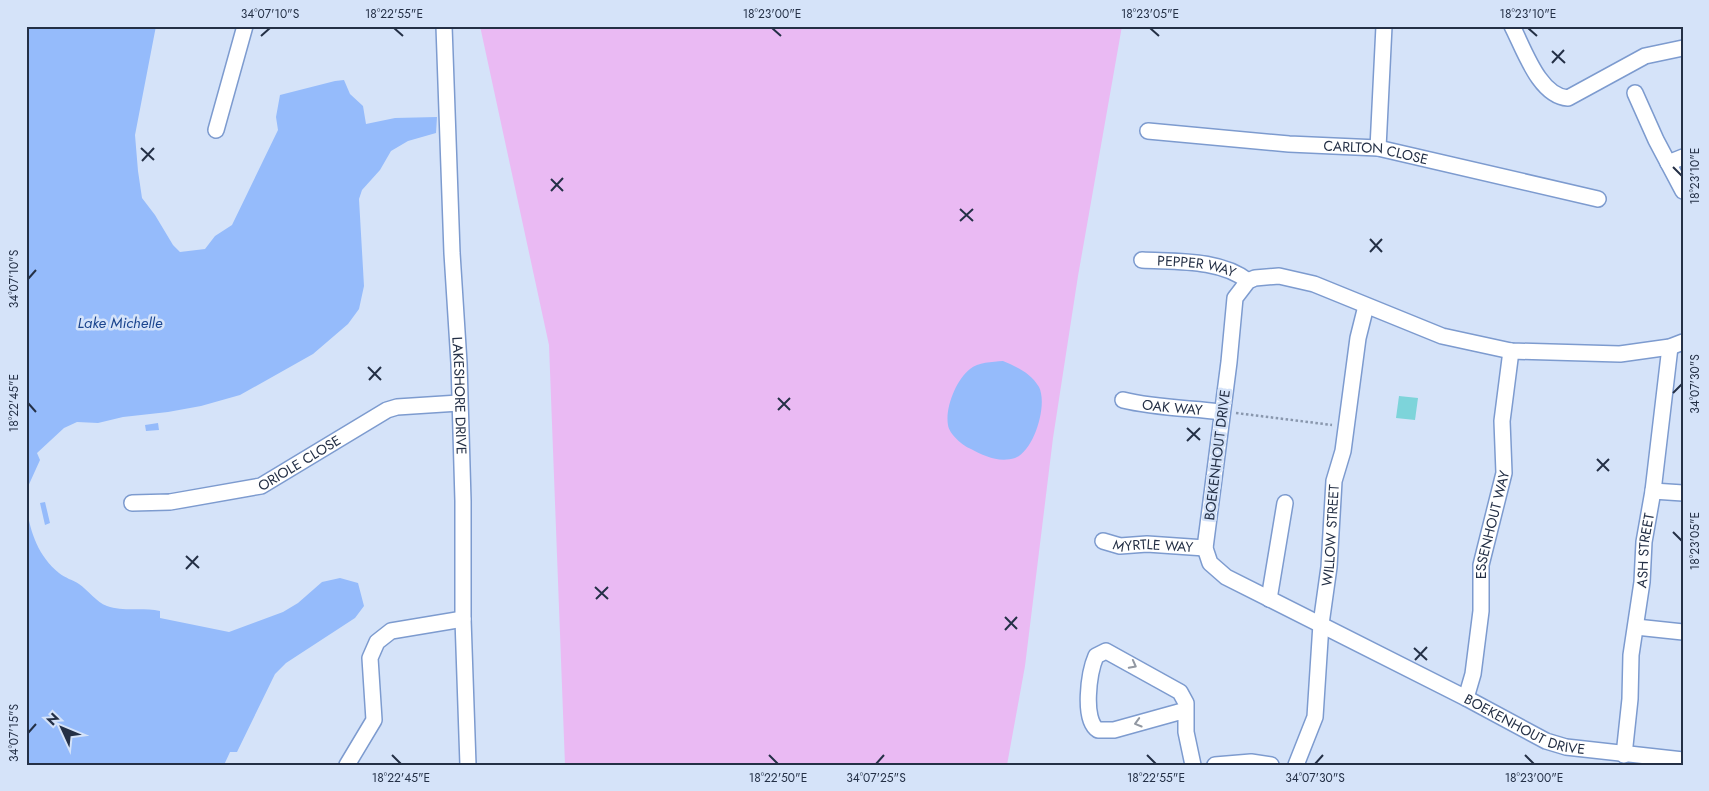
<svg xmlns="http://www.w3.org/2000/svg" width="1709" height="791" viewBox="0 0 1709 791" font-family="Jost,sans-serif">
	<style>
		.green { fill: #eabaf3 }
		.water { fill: #95bbfb }
		.building { fill: #7dd4da }
		.lines { fill: none; stroke-linecap: round; stroke-linejoin: round }
		.street-casing { stroke: #7d9bcf; stroke-width: 18 }
		.path { stroke: #8997ad; stroke-width: 2.5; stroke-dasharray: 2.5 2.5; stroke-linecap: butt }
		.street { stroke: #fff; stroke-width: 15 }
		.oneway { stroke: #9298a2 }
		.ticks { fill: none; stroke: #243046; stroke-width: 2 }
		.labels { text-anchor: middle; dominant-baseline: central; stroke-width: 5; stroke-linejoin: round; paint-order: stroke }
		.street-label { font-size: 14px; fill: #243046; stroke: #d5e3f9 }
		.water-label { font-size: 15px; font-style: italic; fill: #1b458e; stroke: #d5e3f9 }
		.neatline { fill: none; stroke: #243046; stroke-width: 2 }
		.ticks-label { font-size: 12px; text-anchor: middle; fill: #243046 }
	</style>
	<rect width="100%" height="100%" fill="#d5e3f9"/>
	<path class="green" d="M 480,26 L 1122,26 L 1078,276 L 1053,438 L 1025,666 L 1007,765 L 565,765 L 549,345 Z"/>
	<g class="water">
		<path d="M 26,26 L 156,26 L 135,135 L 138,171 L 142,198 L 155,215 L 173,245 L 180,252 L 205,249 L 215,236 L 232,225 L 278,130 L 276,117 L 280,95 L 335,81 L 344,80 L 350,94 L 363,106 L 366,124 L 395,118 L 437,117 L 436,133 L 408,141 L 391,151 L 380,170 L 362,190 L 359,199 L 364,286 L 359,309 L 348,324 L 313,354 L 240,395 L 201,406 L 168,412 L 123,417 L 98,423 L 77,422 L 64,428 L 37,453 L 40,460 L 26,491 Z"/>
		<path d="M 1003,361 C 1017,367 1031,373 1039,387 C 1048,405 1034,451 1015,458 C 999,463 984,456 971,449 C 963,446 949,434 948,425 C 945,408 956,380 970,369 C 978,362 992,362 1003,361 Z"/>
		<path d="M 158,423 L 159,430 L 146,431 L 145,425 Z"/>
		<path d="M 26,502 C 29,529 37,555 59,573 C 65,578 73,580 79,584 C 88,590 96,602 107,606 C 123,612 142,607 160,611 L 160,618 L 229,632 L 283,612 L 298,603 L 322,582 L 340,578 L 358,583 L 364,606 L 355,618 L 286,663 L 275,674 L 237,752 L 230,752 L 224,765 L 26,765 Z"/>
		<path d="M 45,502 L 50,523 L 45,525 L 40,503 Z"/>
	</g>
	<path class="building" d="M 1399,396 L 1418,398 L 1415,420 L 1396,418 Z"/>
	<g class="lines">
		<g class="street-casing">
			<g id="street">
				<path id="s1" d="M 444,26 L 452,253 L 459,363 L 463,501 L 463,619 L 468,765"/>
				<path d="M 1512,26 C 1524,49 1539,96 1568,98 L 1645,56 L 1683,48"/>
				<path d="M 1635,93 L 1656,140 L 1683,191"/>
				<path d="M 216,130 L 245,26"/>
				<path id="s2" d="M 1148,131 L 1289,144 L 1378,148 L 1598,199"/>
				<path d="M 1378,148 L 1384,26"/>
				<path d="M 1668,163 L 1683,157"/>
				<path id="s3" d="M 1142,260 C 1176,262 1220,259 1248,281"/>
				<path id="s4" d="M 1683,342 L 1670,347 L 1620,354 L 1511,351 L 1442,336 L 1314,284 L 1279,276 L 1255,278 L 1248,281 L 1235,298 L 1229,362 L 1205,548 L 1210,563 L 1226,577 L 1466,698 L 1546,741 L 1566,747 L 1683,760"/>
				<path id="s5" d="M 1123,400 C 1155,408 1189,408 1222,412"/>
				<path d="M 1653,491 L 1683,493"/>
				<path id="s6" d="M 132,503 L 170,502 L 261,486 L 387,410 L 397,407 L 459,403"/>
				<path id="s7" d="M 1103,541 L 1120,546 L 1147,544 L 1205,548"/>
				<path d="M 1269,599 L 1285,503"/>
				<path d="M 1636,627 L 1683,632"/>
				<path id="s8" d="M 1466,698 L 1473,674 L 1481,611 L 1481,565 L 1504,473 L 1502,421 L 1511,351"/>
				<path d="M 1186,710 L 1114,730 L 1098,730 C 1082,720 1089,672 1096,656 L 1106,651 L 1180,692 L 1186,703 L 1186,732 L 1193,765"/>
				<path id="s9" d="M 1624,755 L 1630,699 L 1631,655 L 1642,582 L 1644,542 L 1653,491 L 1670,347"/>
				<path d="M 347,765 L 374,720 L 370,658 L 377,642 L 391,631 L 463,619"/>
				<path d="M 1215,765 L 1251,762 L 1271,765"/>
				<path id="s10" d="M 1296,765 L 1315,717 L 1321,624 L 1329,567 L 1334,481 L 1343,451 L 1358,338 L 1366,306"/>
			</g>
		</g>
		<path class="path" d="M 1236,413 L 1332,425"/>
		<use href="#street" class="street"/>
	</g>
	<defs><path id="oneway-chevron" d="M-2-3.5L2.5 0L-2 3.5" fill="none" stroke-width="1.6" stroke-linecap="round" stroke-linejoin="round" transform="scale(1.25)"/></defs>
	<g class="oneway">
		<use href="#oneway-chevron" transform="translate(1133 665) rotate(28)"/>
		<use href="#oneway-chevron" transform="translate(1138 723) rotate(164)"/>
	</g>
	<path class="ticks" d="M 394,28 L 403,36M 772,28 L 781,36M 1150,28 L 1159,36M 1528,28 L 1537,36M 261,36 L 270,28M 1552,51 L 1565,63M 1552,63 L 1564,50M 141,148 L 154,160M 142,161 L 154,148M 1673,167 L 1682,176M 551,179 L 563,191M 551,191 L 563,178M 960,209 L 973,221M 960,221 L 973,209M 1370,239 L 1382,252M 1370,252 L 1382,239M 28,279 L 36,270M 368,367 L 381,380M 369,380 L 381,367M 1673,393 L 1682,384M 778,398 L 790,410M 28,403 L 36,412M 778,410 L 790,398M 1187,428 L 1200,440M 1187,441 L 1200,428M 1597,459 L 1609,471M 1597,471 L 1609,459M 1673,532 L 1682,541M 186,556 L 199,568M 186,569 L 198,556M 595,587 L 608,599M 596,599 L 608,587M 1005,617 L 1017,629M 1005,630 L 1017,617M 1414,648 L 1427,660M 1415,660 L 1427,647M 28,733 L 36,724M 392,755 L 401,764M 769,755 L 778,764M 1147,755 L 1156,764M 1525,755 L 1534,764M 876,764 L 884,755M 1315,764 L 1323,755"/>
	<g class="labels">
		<g class="street-label">
			<text stroke="none"><textPath href="#s2" startOffset="229">CARLTON CLOSE</textPath></text>
			<text stroke="none"><textPath href="#s3" startOffset="55">PEPPER WAY</textPath></text>
			<text stroke="none"><textPath href="#s1" startOffset="370">LAKESHORE DRIVE</textPath></text>
			<text stroke="none"><textPath href="#s5" startOffset="50">OAK WAY</textPath></text>
			<text transform="translate(1217 455) rotate(-83)">BOEKENHOUT DRIVE</text>
			<text stroke="none"><textPath href="#s6" startOffset="175">ORIOLE CLOSE</textPath></text>
			<text stroke="none"><textPath href="#s8" startOffset="176">ESSENHOUT WAY</textPath></text>
			<text stroke="none"><textPath href="#s10" startOffset="234">WILLOW STREET</textPath></text>
			<text stroke="none"><textPath href="#s7" startOffset="51">MYRTLE WAY</textPath></text>
			<text stroke="none"><textPath href="#s9" startOffset="206">ASH STREET</textPath></text>
			<text stroke="none"><textPath href="#s4" startOffset="1094">BOEKENHOUT DRIVE</textPath></text>
		</g>
		<g class="water-label">
			<text x="120" y="323">Lake Michelle</text>
		</g>
	</g>
	<rect width="1709" height="791" fill="none" stroke="#d5e3f9" stroke-width="55"/>
	<g transform="translate(62 728) rotate(314)" stroke="#d5e3f9" stroke-width="4" paint-order="stroke">
	<path d="M0-4L9 19L0 12L-9 19Z" fill="#243046"/>
	<text y="-8" font-size="14" font-weight="bold" text-anchor="middle" fill="#243046">N</text>
	</g>
	<rect x="28" y="28" width="1654" height="736" class="neatline"/>
	<g class="ticks-label">
		<text x="270" y="18">34°07'10"S</text>
		<text x="394" y="18">18°22'55"E</text>
		<text x="772" y="18">18°23'00"E</text>
		<text x="1150" y="18">18°23'05"E</text>
		<text x="1528" y="18">18°23'10"E</text>
		<text transform="translate(1695 176) rotate(-90)" y="4">18°23'10"E</text>
		<text transform="translate(14 279) rotate(-90)" y="4">34°07'10"S</text>
		<text transform="translate(1695 384) rotate(-90)" y="4">34°07'30"S</text>
		<text transform="translate(14 403) rotate(-90)" y="4">18°22'45"E</text>
		<text transform="translate(1695 541) rotate(-90)" y="4">18°23'05"E</text>
		<text transform="translate(14 733) rotate(-90)" y="4">34°07'15"S</text>
		<text x="401" y="782">18°22'45"E</text>
		<text x="778" y="782">18°22'50"E</text>
		<text x="876" y="782">34°07'25"S</text>
		<text x="1156" y="782">18°22'55"E</text>
		<text x="1315" y="782">34°07'30"S</text>
		<text x="1534" y="782">18°23'00"E</text>
	</g>
</svg>
